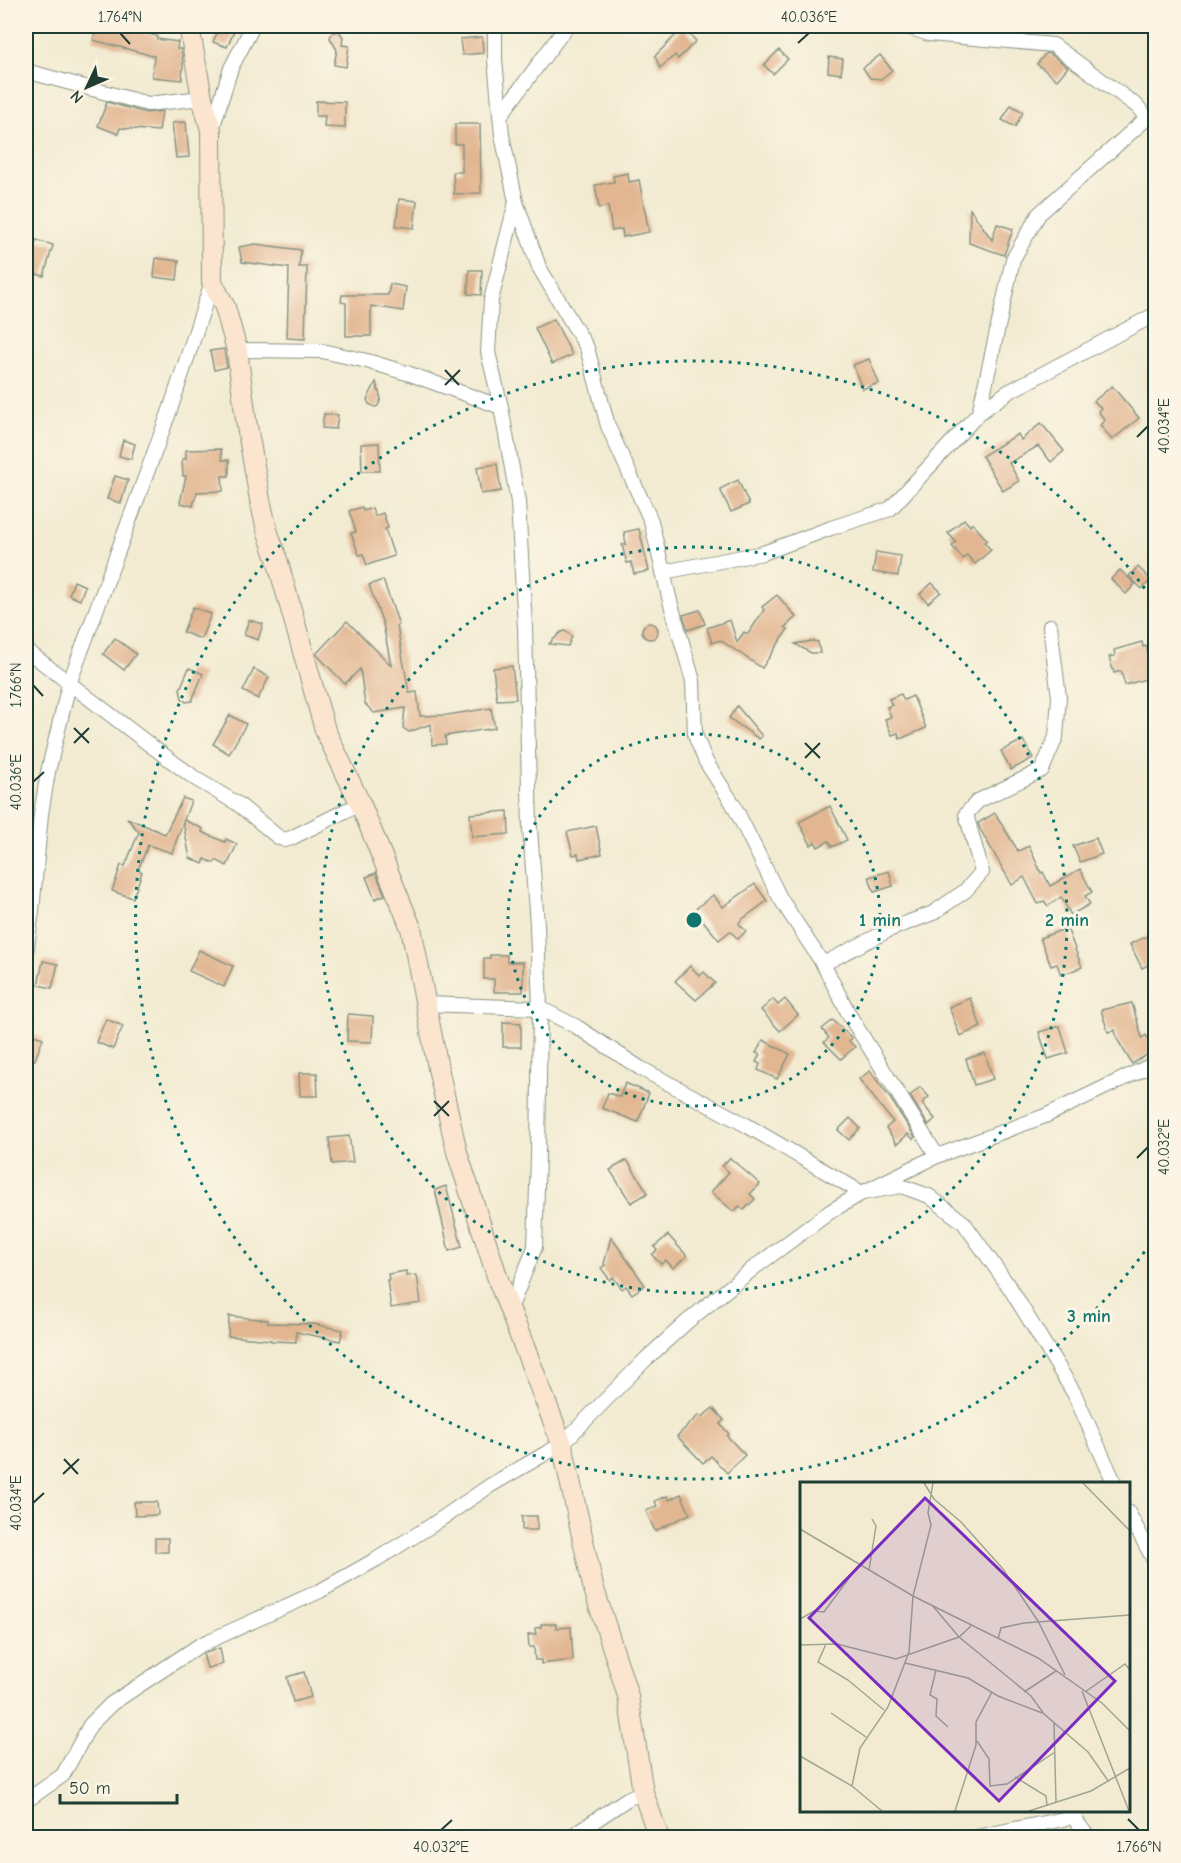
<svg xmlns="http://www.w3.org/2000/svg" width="1181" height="1863" viewBox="0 0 1181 1863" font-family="'Comic Neue',sans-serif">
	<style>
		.building { fill: #e2b691 }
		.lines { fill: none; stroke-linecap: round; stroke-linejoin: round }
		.street-casing { stroke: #889483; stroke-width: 16 }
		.secondary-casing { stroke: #889483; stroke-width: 22 }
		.street { stroke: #fff; stroke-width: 14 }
		.secondary { stroke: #fbe5cf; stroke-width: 20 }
		.ticks { fill: none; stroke: #1f3d34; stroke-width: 2 }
		.ring { fill: none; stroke: #0f766e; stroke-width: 3; stroke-dasharray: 3 6 }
		.inset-road { fill: none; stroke: #9ea593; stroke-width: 1.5 }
		.view { fill: #7b2cbf; fill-opacity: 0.15; stroke: #7b2cbf; stroke-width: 3 }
		.inset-edge { fill: none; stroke: #1f3d34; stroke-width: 3 }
		.centre { fill: #0f766e; stroke: #fcf5e5; stroke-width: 3 }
		.ring-label { font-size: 18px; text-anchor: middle; font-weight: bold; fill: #0f766e; stroke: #fcf5e5; stroke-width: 6; stroke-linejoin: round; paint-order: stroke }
		.neatline { fill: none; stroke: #1f3d34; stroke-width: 2 }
		.ticks-label { font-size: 15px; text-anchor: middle; fill: #1f3d34 }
	</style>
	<rect width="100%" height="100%" fill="#fcf5e5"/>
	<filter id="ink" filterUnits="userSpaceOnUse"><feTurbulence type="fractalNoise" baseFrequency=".0167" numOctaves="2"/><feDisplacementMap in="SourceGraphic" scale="12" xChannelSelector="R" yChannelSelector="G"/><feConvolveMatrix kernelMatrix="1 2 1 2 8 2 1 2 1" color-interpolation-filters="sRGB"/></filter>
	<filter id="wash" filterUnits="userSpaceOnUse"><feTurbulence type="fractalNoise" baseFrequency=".008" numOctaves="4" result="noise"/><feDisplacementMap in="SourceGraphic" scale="24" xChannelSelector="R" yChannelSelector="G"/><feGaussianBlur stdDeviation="1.35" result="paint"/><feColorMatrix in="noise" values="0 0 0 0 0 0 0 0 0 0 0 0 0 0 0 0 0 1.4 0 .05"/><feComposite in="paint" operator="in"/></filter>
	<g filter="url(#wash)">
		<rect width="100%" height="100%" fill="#f2ebd2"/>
		<g id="blocks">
			<g class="building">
				<path d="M 97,26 L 118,26 L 157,36 L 157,39 L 178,42 L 177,49 L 181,49 L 183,63 L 182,80 L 152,77 L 154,56 L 93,40 Z"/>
				<path d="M 220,26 L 228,26 L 235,29 L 227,47 L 213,42 Z"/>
				<path d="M 683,28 L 696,41 L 678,59 L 675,55 L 660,68 L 655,56 Z"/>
				<path d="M 339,31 L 343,37 L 342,45 L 349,46 L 346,67 L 334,65 L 337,50 L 330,38 L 332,33 Z"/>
				<path d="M 482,37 L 483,53 L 462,55 L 460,39 Z"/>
				<path d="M 779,50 L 788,59 L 773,74 L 764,65 Z"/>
				<path d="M 1046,53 L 1050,54 L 1068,67 L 1057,80 L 1037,64 Z"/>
				<path d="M 880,55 L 892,70 L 881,79 L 870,78 L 863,68 Z"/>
				<path d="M 829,57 L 843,59 L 841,74 L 828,72 Z"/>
				<path d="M 316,101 L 345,102 L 345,128 L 324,127 L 325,116 L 316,116 Z"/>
				<path d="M 107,102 L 146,113 L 162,111 L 159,131 L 120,128 L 118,134 L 98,126 Z"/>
				<path d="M 1011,105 L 1023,112 L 1015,127 L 1002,120 Z"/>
				<path d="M 186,122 L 189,157 L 176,158 L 172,123 Z"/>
				<path d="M 455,124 L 480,124 L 481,193 L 454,194 L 453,172 L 462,172 L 462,144 L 455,144 Z"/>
				<path d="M 628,173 L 629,182 L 639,180 L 649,232 L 623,237 L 622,229 L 612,231 L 608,206 L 599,208 L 595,185 L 614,182 L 613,176 Z"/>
				<path d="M 399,199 L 417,201 L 414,228 L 396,226 Z"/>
				<path d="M 970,209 L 992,240 L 997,224 L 1013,229 L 1004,255 L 969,243 Z"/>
				<path d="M 36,240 L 53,245 L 44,276 L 27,272 L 29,264 L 26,263 L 28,247 L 34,249 Z"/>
				<path d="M 255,244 L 301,250 L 299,267 L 307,267 L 305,339 L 287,338 L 289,268 L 242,262 L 239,247 Z"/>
				<path d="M 156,258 L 179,261 L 177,280 L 154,277 Z"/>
				<path d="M 469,270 L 482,270 L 481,295 L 468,294 Z"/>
				<path d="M 390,284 L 406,287 L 403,311 L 371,306 L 371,336 L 346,336 L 346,303 L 341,302 L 342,295 L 388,295 Z"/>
				<path d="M 554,319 L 572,355 L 552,364 L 535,328 Z"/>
				<path d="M 224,349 L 227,367 L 214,370 L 210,351 Z"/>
				<path d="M 869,359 L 879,383 L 862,389 L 853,365 Z"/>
				<path d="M 376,382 L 381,399 L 378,406 L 375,407 L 369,404 L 367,400 Z"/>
				<path d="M 1112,386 L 1139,418 L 1112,440 L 1100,425 L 1105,420 L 1098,411 L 1101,408 L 1094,401 Z"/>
				<path d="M 324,414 L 338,415 L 336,429 L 322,428 Z"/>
				<path d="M 1041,423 L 1064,451 L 1051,462 L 1038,446 L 1009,463 L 1019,481 L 1003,491 L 982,456 L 1018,434 L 1021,440 Z"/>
				<path d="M 123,440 L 135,444 L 131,459 L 119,456 Z"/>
				<path d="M 379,443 L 380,471 L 362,471 L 361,444 Z"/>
				<path d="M 221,449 L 222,460 L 229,460 L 229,476 L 222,476 L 223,491 L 197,492 L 193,506 L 180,503 L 186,476 L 183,476 L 182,459 L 186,459 L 186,450 Z"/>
				<path d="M 497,464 L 501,491 L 481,494 L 477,467 Z"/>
				<path d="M 115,476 L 128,480 L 121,503 L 107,499 Z"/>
				<path d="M 738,480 L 749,504 L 731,512 L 720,489 Z"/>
				<path d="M 362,507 L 363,511 L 372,508 L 375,516 L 383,513 L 388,528 L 385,529 L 394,556 L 367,565 L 363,554 L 359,555 L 351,533 L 356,532 L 349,511 Z"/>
				<path d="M 964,519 L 970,526 L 972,523 L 987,540 L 984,542 L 991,550 L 975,564 L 967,555 L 963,559 L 952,546 L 956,542 L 948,533 Z"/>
				<path d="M 639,529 L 649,571 L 634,574 L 631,562 L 627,563 L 622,545 L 626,544 L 624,532 Z"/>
				<path d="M 876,552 L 901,556 L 898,576 L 873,572 Z"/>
				<path d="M 1138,567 L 1151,580 L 1142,589 L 1129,576 Z"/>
				<path d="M 1120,570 L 1135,584 L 1126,594 L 1111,579 Z"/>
				<path d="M 383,580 L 399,625 L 397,626 L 409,693 L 417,692 L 420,716 L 447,715 L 491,708 L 495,728 L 445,736 L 446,744 L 432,745 L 431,724 L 409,732 L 403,728 L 405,708 L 374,713 L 365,704 L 360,669 L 345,684 L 316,654 L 347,621 L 391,665 L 383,624 L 369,585 Z"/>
				<path d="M 74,581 L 85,586 L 80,600 L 69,595 Z"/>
				<path d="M 932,583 L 941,592 L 928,603 L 920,594 Z"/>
				<path d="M 777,595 L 796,617 L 785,627 L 788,629 L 762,668 L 720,640 L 712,643 L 707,628 L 730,620 L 737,642 L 744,632 L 748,634 L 764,610 L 762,607 Z"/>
				<path d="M 193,607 L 211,614 L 201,639 L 183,632 Z"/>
				<path d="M 700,610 L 705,624 L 688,630 L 683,615 Z"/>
				<path d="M 249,620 L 263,624 L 258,640 L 244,635 Z"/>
				<circle cx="650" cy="631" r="8"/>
				<path d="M 565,631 L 572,636 L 568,646 L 549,644 L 561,632 Z"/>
				<path d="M 115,638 L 136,654 L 124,670 L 103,654 Z"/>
				<path d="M 813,641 L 818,642 L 820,653 L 811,653 L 795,644 Z"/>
				<path d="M 1142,642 L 1143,647 L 1146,646 L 1151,663 L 1148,664 L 1152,677 L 1125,685 L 1121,671 L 1114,673 L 1109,657 L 1115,656 L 1114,650 Z"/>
				<path d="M 512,666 L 516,699 L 497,700 L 493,668 Z"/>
				<path d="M 189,668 L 203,674 L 193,698 L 192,701 L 186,702 L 182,698 L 180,689 Z"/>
				<path d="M 254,669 L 269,677 L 258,699 L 243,691 Z"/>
				<path d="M 901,694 L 904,700 L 913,696 L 926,728 L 900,739 L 898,733 L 892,735 L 885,719 L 891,717 L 887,707 L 892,705 L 889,699 Z"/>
				<path d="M 737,706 L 762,736 L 759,739 L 729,718 Z"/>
				<path d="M 230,715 L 246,724 L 229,754 L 213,744 Z"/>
				<path d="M 1023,740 L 1033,758 L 1011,770 L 1001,751 Z"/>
				<path d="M 183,798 L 191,801 L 184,820 L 203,829 L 202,832 L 225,842 L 226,839 L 237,844 L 227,866 L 216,860 L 214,863 L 205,859 L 203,864 L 190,858 L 183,822 L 172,853 L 148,845 L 138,870 L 142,872 L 133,898 L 112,891 L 121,865 L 125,866 L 139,832 L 127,818 L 165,834 Z"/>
				<path d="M 830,806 L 847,840 L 832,847 L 829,841 L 818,847 L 815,842 L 811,845 L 799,822 Z"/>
				<path d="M 508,811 L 509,834 L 472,837 L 470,814 Z"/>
				<path d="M 995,813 L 1018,851 L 1029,846 L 1041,873 L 1043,872 L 1050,886 L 1080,869 L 1092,892 L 1085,896 L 1090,904 L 1071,915 L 1061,897 L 1048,906 L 1044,901 L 1038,904 L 1024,877 L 1012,885 L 980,829 L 978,823 Z"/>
				<path d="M 596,826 L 602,854 L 579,859 L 578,854 L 573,855 L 567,832 Z"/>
				<path d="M 1096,838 L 1102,854 L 1080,862 L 1073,846 Z"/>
				<path d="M 889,871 L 893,886 L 874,892 L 869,877 Z"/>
				<path d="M 376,873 L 385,895 L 375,899 L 366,877 Z"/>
				<path d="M 755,884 L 767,901 L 740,921 L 739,924 L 746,931 L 738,939 L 730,931 L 719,940 L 694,910 L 713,895 L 723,907 Z"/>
				<path d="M 1067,928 L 1082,967 L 1061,975 L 1057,964 L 1051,966 L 1040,938 Z"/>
				<path d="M 1147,936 L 1155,954 L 1155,962 L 1142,968 L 1130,944 Z"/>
				<path d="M 199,950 L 233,966 L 224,987 L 189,971 Z"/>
				<path d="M 490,955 L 507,955 L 507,962 L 523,962 L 523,992 L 494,992 L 494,979 L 484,979 L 484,958 L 490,958 Z"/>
				<path d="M 43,961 L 58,964 L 52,988 L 38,985 Z"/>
				<path d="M 690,966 L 700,976 L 704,972 L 715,983 L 696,1000 L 675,981 Z"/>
				<path d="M 970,998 L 981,1027 L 960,1036 L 949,1007 Z"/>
				<path d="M 773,999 L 778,1005 L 785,999 L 798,1015 L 780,1031 L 761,1010 Z"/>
				<path d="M 1132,1003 L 1142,1038 L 1146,1035 L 1155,1050 L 1132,1064 L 1117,1039 L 1115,1030 L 1108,1032 L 1101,1010 Z"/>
				<path d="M 348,1014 L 373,1016 L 372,1042 L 347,1041 Z"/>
				<path d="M 106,1019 L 123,1026 L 113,1049 L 96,1042 Z"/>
				<path d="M 833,1020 L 852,1038 L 849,1041 L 855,1047 L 841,1059 L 824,1042 L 829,1038 L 822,1029 Z"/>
				<path d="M 503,1022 L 521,1023 L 521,1047 L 503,1047 Z"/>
				<path d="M 1060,1026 L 1068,1053 L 1048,1059 L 1039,1032 Z"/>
				<path d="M 30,1034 L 43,1038 L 35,1060 L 26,1057 L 26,1048 Z"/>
				<path d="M 763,1040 L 790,1054 L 777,1079 L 758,1070 L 760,1064 L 756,1062 L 760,1054 L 756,1053 Z"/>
				<path d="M 985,1053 L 993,1079 L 974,1085 L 966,1059 Z"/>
				<path d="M 870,1071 L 890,1098 L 915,1137 L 913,1139 L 908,1134 L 897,1144 L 886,1128 L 893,1122 L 859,1079 Z"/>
				<path d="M 299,1073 L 317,1073 L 318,1096 L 300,1096 Z"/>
				<path d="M 625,1083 L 649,1093 L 638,1122 L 602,1108 L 608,1093 L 620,1097 Z"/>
				<path d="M 920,1087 L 929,1097 L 922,1103 L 935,1119 L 928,1125 L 910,1096 Z"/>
				<path d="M 850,1118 L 860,1128 L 849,1140 L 838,1130 Z"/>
				<path d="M 349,1136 L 353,1162 L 332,1164 L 329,1138 Z"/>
				<path d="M 730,1158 L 760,1184 L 750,1194 L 755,1199 L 744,1210 L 739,1206 L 734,1212 L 711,1192 L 729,1172 L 722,1166 Z"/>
				<path d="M 627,1160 L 648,1193 L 631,1203 L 610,1170 Z"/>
				<path d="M 446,1186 L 462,1247 L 449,1251 L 435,1190 Z"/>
				<path d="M 668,1235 L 687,1256 L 673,1268 L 666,1260 L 661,1264 L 652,1255 L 657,1250 L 654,1247 Z"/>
				<path d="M 611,1237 L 645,1285 L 632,1294 L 626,1286 L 622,1289 L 613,1277 L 610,1280 L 601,1268 L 605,1265 L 604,1264 Z"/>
				<path d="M 406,1271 L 406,1276 L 417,1275 L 421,1303 L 391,1308 L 387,1280 L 389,1280 L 388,1274 Z"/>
				<path d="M 229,1316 L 268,1320 L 268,1323 L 313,1324 L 343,1330 L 340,1341 L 296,1332 L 296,1342 L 271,1341 L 271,1340 L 228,1336 Z"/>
				<path d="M 713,1408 L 724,1420 L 720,1424 L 729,1434 L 727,1436 L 745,1455 L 727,1473 L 711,1456 L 703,1463 L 677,1436 L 699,1415 L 702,1417 Z"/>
				<path d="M 681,1494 L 690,1514 L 655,1531 L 646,1511 L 657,1506 L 655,1501 L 667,1496 L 669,1500 Z"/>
				<path d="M 134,1502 L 157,1502 L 158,1515 L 135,1516 Z"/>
				<rect x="522" y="1516" width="15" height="14"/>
				<rect x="155" y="1538" width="13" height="14"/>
				<path d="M 541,1624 L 556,1624 L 556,1628 L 571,1627 L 573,1660 L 541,1664 L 541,1660 L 535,1660 L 534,1647 L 529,1647 L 528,1635 L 536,1634 L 535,1628 L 541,1627 Z"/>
				<path d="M 220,1648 L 223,1664 L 207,1668 L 203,1654 Z"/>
				<path d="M 304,1672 L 311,1697 L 293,1702 L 287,1677 Z"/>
			</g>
		</g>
	</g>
	<g filter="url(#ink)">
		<use href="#blocks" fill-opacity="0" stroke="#889483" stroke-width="1.5"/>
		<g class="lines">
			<g class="street-casing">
				<g id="street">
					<path d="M 495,26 L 495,60 L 502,135 L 516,202 L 491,300 L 488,352 L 501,407 L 518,502 L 525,628 L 530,828 L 537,925 L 540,1008 L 538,1156 L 535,1247 L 510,1309"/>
					<path d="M 904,26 L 929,34 L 1053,45 L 1137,106 L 1147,118 L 1039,214 L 1013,259 L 979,413"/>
					<path d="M 26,71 L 148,104 L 202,98"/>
					<path d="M 500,116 L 567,26"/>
					<path d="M 212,129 L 231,68 L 253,26"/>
					<path d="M 516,202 L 539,267 L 587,348 L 608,426 L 651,521 L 670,601 L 693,681 L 695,735 L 706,762 L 733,804 L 780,898 L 823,964 L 851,1018 L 937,1156"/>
					<path d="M 237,350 L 322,351 L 367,361 L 410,374 L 501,407"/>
					<path d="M 663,572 L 763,553 L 831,528 L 890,509 L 979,413 L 1008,392 L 1156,314"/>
					<path d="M 26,650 L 150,745 L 196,779 L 238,804 L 278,837 L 285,840 L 291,838 L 347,810 L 361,805"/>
					<path d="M 26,954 L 32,911 L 41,814 L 48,772 L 69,684 L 170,410 L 212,282"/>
					<path d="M 823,964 L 891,929 L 933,913 L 965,891 L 982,872 L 966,814 L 978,801 L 1042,770 L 1056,737 L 1059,697 L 1050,626"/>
					<path d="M 425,1004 L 540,1008 L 577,1027 L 640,1068 L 746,1125 L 862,1193 L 901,1186 L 929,1196 L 964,1223 L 1010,1288 L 1074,1393 L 1115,1484"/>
					<path d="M 1128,1512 L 1156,1564"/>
					<path d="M 26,1801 L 63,1775 L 90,1725 L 111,1704 L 200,1645 L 320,1591 L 377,1559 L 429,1527 L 491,1485 L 562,1444 L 646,1359 L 688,1321 L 755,1267 L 831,1211 L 862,1193 L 937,1156 L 1045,1116 L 1156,1063"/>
					<path d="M 569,1838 L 627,1799 L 643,1792"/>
					<path d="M 972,1838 L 1073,1817 L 1089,1838"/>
				</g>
			</g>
			<g class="secondary-casing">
				<path id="secondary" d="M 189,26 L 202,98 L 211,130 L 212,282 L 225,307 L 237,350 L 246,420 L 260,500 L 267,530 L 276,556 L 325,730 L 361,805 L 411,928 L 438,1068 L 457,1152 L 499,1282 L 562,1444 L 593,1586 L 628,1696 L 643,1792 L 659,1838"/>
			</g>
			<use href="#street" class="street"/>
			<use href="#secondary" class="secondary"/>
		</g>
	</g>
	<path class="ticks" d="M 120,33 L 130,44M 798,43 L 809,33M 445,370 L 459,385M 445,385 L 460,370M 1137,437 L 1148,426M 33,685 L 43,696M 74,728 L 89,743M 74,743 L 89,728M 805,743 L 820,758M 805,758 L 820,743M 33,782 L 44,772M 434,1101 L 449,1116M 434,1116 L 449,1101M 1137,1158 L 1148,1147M 64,1459 L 78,1474M 63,1474 L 79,1459M 33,1503 L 44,1493M 1128,1819 L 1139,1830M 441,1830 L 452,1820"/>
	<g class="ring">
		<circle cx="694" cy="920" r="186"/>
		<circle cx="694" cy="920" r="373"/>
		<path d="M1155 1237A559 559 0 1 1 1155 603"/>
	</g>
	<g transform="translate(800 1482)">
		<rect width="330" height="330" fill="#f2ebd2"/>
		<path class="inset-road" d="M 124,1 L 134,17 L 161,40 L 203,87 L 238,139 L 265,193M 283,1 L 330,49M 0,47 L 113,114 L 238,176 L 302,221 L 330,249M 69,88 L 76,44 L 72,37M 132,123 L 159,155 L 231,214 L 244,232 L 288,270 L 309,300M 0,137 L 14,129 L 24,130 L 58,84M 198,157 L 201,146 L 224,141 L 330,133M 26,162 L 18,180 L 48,198 L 84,228M 0,163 L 37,162 L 96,177 L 159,155 L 171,144M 105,181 L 168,196 L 198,214 L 242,231M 136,188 L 130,213 L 137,217 L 136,234 L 148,245M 282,209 L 329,329M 224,210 L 256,189M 285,210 L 325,182 L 330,188M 31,231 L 66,255M 254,241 L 256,320M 177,259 L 189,277 L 190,304 L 207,302 L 255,270M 0,274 L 52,304 L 82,329M 215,295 L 246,314 L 247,324M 52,304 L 60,266 L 88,225 L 109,170 L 113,114 L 131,43 L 128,31 L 133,1M 155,329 L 176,263 L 176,240 L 192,210M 229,329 L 291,309 L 330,286"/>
		<path class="view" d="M 125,16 L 315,199 L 199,319 L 9,136 Z"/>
		<rect width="330" height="330" class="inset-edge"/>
	</g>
	<circle cx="694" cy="920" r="9" class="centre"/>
	<g class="ring-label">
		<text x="880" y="926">1 min</text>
		<text x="1067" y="926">2 min</text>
		<text x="1089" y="1322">3 min</text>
	</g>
	<rect width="1181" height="1863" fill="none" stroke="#fcf5e5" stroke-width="66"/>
	<g transform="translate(87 87) rotate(226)" stroke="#fcf5e5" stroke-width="4.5" paint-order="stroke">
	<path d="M0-4.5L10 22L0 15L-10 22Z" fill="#1f3d34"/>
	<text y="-9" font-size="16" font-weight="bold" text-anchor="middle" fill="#1f3d34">N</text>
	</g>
	<path d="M60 1794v9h117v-9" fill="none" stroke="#1f3d34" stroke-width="3"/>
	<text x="69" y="1794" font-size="18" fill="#1f3d34" stroke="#fcf5e5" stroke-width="4.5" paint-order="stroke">50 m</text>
	<rect x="33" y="33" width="1115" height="1797" class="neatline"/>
	<g class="ticks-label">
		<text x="120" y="22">1.764°N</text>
		<text x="809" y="22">40.036°E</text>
		<text transform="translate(1164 426) rotate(-90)" y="5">40.034°E</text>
		<text transform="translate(16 685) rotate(-90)" y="5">1.766°N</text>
		<text transform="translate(16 782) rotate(-90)" y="5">40.036°E</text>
		<text transform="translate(1164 1147) rotate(-90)" y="5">40.032°E</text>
		<text transform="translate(16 1503) rotate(-90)" y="5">40.034°E</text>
		<text x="441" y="1852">40.032°E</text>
		<text x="1139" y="1852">1.766°N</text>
	</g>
</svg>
